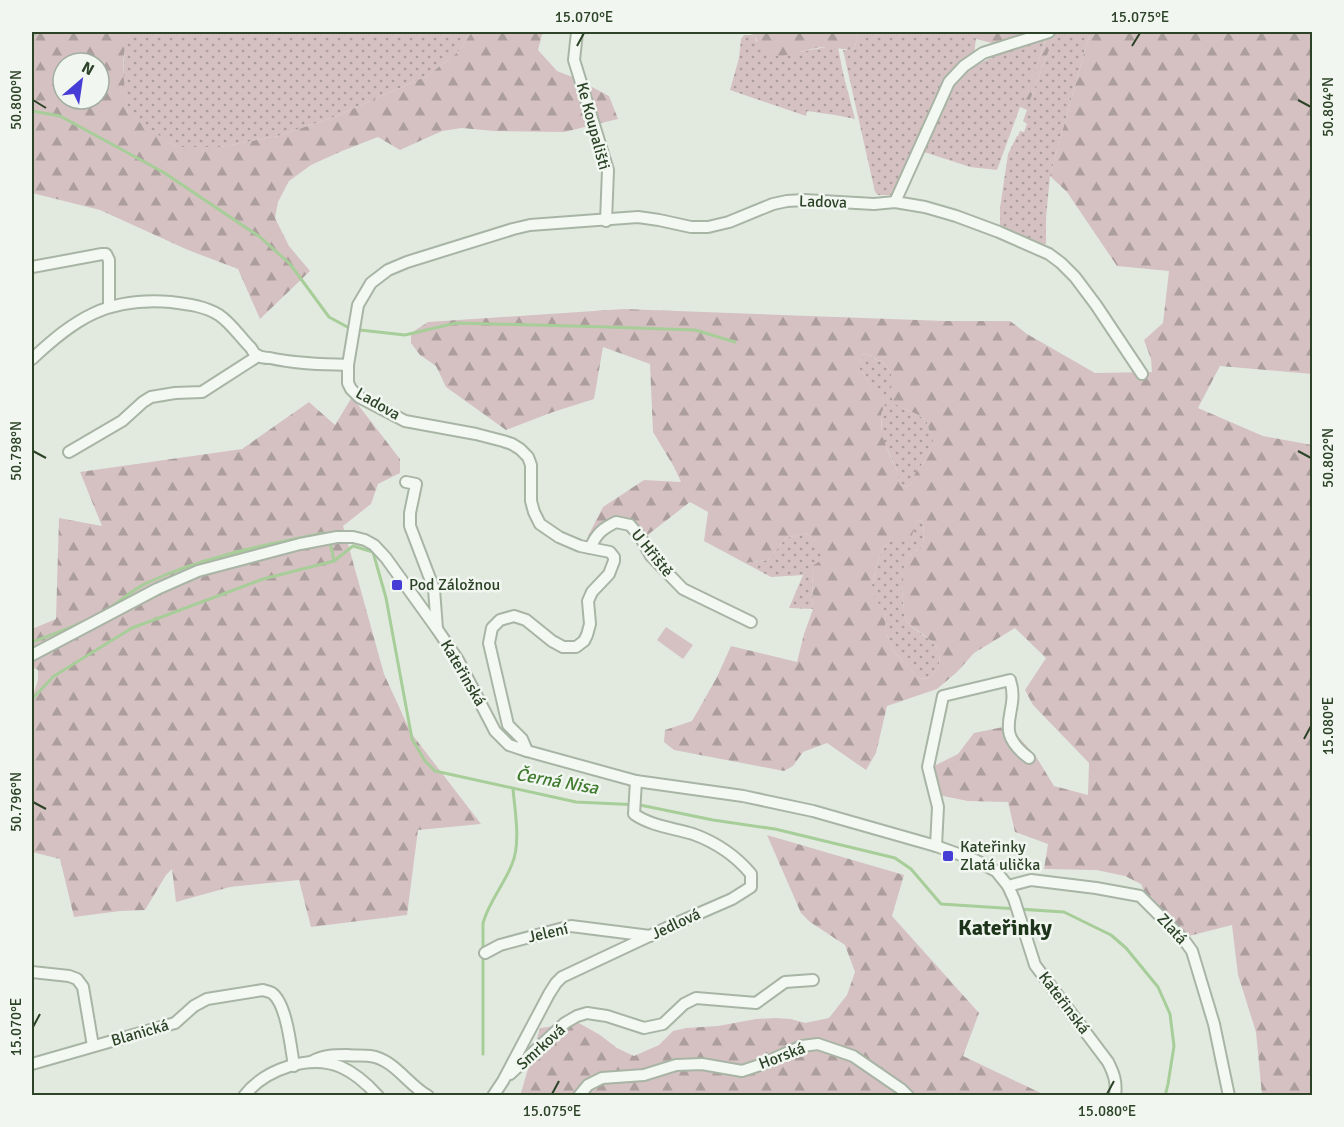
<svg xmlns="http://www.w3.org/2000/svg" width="1344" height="1127" viewBox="0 0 1344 1127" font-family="Signika,sans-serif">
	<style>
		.grass { fill: url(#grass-dots) }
		.forest { fill: url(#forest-firs); fill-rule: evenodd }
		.pitch { fill: #d5c1c2 }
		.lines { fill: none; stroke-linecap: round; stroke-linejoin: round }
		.stream { stroke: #a7cd99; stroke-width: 3 }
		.minor-casing { stroke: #a8b5a5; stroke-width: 14 }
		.minor { stroke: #f4f8f3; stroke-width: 10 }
		.ticks { fill: none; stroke: #2c4327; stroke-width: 2 }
		.poi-dot { fill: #463dd7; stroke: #f1f7f0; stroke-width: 2 }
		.labels { text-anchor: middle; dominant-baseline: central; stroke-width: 5; stroke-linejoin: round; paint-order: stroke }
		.street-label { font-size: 16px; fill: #2c4327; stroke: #f1f7f0 }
		.poi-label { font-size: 16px; fill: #2c4327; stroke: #f1f7f0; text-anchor: start }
		.water-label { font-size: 18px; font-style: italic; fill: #407a2f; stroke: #f1f7f0 }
		.district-label { font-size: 22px; font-weight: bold; fill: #1d331a; stroke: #f1f7f0 }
		.neatline { fill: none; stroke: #2c4327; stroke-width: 2 }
		.ticks-label { font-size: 15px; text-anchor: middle; fill: #2c4327 }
	</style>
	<defs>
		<pattern id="grass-dots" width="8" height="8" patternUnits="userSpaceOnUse" patternTransform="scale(1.5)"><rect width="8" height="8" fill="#d5c1c2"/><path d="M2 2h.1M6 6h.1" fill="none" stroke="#ad9e9e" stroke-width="1.8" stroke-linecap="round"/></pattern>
		<pattern id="forest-firs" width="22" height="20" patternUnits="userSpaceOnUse" patternTransform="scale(1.5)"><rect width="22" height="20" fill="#d5c1c2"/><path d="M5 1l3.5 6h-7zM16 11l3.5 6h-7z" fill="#ad9e9e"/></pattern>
	</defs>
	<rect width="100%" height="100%" fill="#e2eae0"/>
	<g class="grass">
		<path d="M 131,32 L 472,32 L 458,52 L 427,76 L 334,117 L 278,136 L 220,147 L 176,147 L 128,115 L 123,80 L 125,42 Z"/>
		<path d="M 868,32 L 972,32 L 976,39 L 974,54 L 957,67 L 896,192 L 891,195 L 878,195 L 875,192 L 843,50 L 854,50 L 858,34 Z"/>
		<path d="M 1056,32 L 1091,32 L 1086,46 L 1050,176 L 1046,218 L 1046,243 L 1043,246 L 1000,225 L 1000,208 L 1008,154 L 1017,136 L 1018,136 L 1020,131 L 1024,132 L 1027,124 L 1023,121 L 1027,110 L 1020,107 L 997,170 L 970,167 L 924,152 L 959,76 L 974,66 L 1012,48 L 1048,33 L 1025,98 L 1030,100 Z"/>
		<path d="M 744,35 L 752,35 L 755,36 L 756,41 L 779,56 L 826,47 L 838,47 L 843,73 L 855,119 L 835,115 L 807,111 L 806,116 L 730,90 L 739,58 L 741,39 Z"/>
		<path d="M 864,353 C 871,354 874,361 882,361 C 893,372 893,377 892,392 L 904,409 L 917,414 L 927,421 L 929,431 L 934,439 L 933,445 L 929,449 C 929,459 921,464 917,472 C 914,476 913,481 910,486 L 905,487 L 900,485 L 898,479 L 898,473 L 882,437 L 881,414 L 885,403 L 872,391 L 864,374 L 859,369 L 859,363 Z"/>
		<path d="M 919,520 L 922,521 C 925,530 924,540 922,548 C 897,558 902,588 904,609 C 905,612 904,616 905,618 C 911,631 931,635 938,651 C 944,663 933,683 919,678 L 894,652 L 885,630 L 886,616 L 872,594 L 872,585 L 880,554 L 889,541 L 912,532 L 916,521 Z"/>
		<path d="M 806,533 L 831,555 L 812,567 L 813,609 L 789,608 L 803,575 L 771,577 L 745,563 L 768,560 L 786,538 Z"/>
	</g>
	<g class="forest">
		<path d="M 32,32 L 131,32 C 118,54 125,89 128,114 L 176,147 L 220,147 L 278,136 L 334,117 L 427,76 L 458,52 L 472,32 L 545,32 L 542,35 L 538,50 L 557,71 L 575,78 L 609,96 L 618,119 L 564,132 L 494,131 L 462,128 L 442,131 L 400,150 L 378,137 L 342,151 L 311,165 L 289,181 L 278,202 L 275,218 L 289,246 L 310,271 L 260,319 L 238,269 L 188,250 L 100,210 L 32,193 ZM 63,63 L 99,63 L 99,99 L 63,99 Z"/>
		<path d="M 746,32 L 868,32 L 858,34 L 854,50 C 844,50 835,47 825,47 C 805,48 782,62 762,53 L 755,36 Z"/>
		<path d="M 972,32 L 1056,32 L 1030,100 L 1024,99 L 1048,34 L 1012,48 L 976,39 Z"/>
		<path d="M 1091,32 L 1115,32 L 1127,34 L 1132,32 L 1312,32 L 1312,374 L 1220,366 L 1198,408 L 1263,436 L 1312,445 L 1312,1095 L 1262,1095 L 1256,1032 L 1238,975 L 1232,925 L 1185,937 L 1147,897 L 1141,884 L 1125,876 L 1096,870 L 1044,869 L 1048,844 L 1015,832 L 1008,802 L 968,801 L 938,795 L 934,766 L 958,754 L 974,733 L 1008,726 L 1035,755 L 1054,786 L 1088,795 L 1089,763 L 1033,705 L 1025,690 L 1046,658 L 1015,628 L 974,653 L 957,672 L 937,689 L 887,706 L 876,753 L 866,770 L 827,743 L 803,752 L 793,766 L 784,771 L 674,750 L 664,742 L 665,730 L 692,721 L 716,679 L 731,646 L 797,662 L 804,634 L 813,609 L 812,566 L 830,555 L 806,533 L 786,538 L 768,560 L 745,563 L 704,541 L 708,512 L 690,502 L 645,537 L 633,523 L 621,517 L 610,521 L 588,536 L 603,507 L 644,480 L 681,482 L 674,467 L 653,432 L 650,364 L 603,347 L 594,399 L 553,412 L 506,430 L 446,387 L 436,366 L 420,355 L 411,343 L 411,333 L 428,322 L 624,309 L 945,321 L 1010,321 L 1027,334 L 1095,373 L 1152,372 L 1151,359 L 1144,340 L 1163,323 L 1169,271 L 1117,266 L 1067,192 L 1050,176 L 1086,46 ZM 864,353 C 872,354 874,361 882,361 C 901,380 886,384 893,401 C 897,409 917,411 925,420 C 928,423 928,428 930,433 C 934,440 934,443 929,449 C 928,459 922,465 916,472 C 913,477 913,481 910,486 L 905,487 L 900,485 L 898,479 L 898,473 C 889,453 880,438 881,415 C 882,411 885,406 885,402 C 884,396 877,392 872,391 L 864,374 L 859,369 L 859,363 ZM 919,520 L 922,521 C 925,529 924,539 922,548 C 896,559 902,586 904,609 C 904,611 904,616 905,618 C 911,630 931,635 938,651 C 944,663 933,683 919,678 L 894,652 L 885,630 L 886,616 L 882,608 L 872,594 L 872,585 L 880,554 L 889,541 C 896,538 899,539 906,542 L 911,539 L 916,521 Z"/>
		<path d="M 352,397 L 400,459 L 400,473 L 378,484 L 371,504 L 343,526 L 384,674 L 411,733 L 481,824 L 418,830 L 407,915 L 311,927 L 299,880 L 230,887 L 176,902 L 172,869 L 166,875 L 145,910 L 120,911 L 74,917 L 60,859 L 32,852 L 32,699 L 38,680 L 38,670 L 32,667 L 32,629 L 56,619 L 59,518 L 102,526 L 80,472 L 242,449 L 309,402 L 335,425 Z"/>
		<path d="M 767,835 L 904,875 L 892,916 L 979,1013 L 963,1056 L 1045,1095 L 520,1096 L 540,1028 L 579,1023 L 600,1035 L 617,1048 L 634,1056 L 659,1045 L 673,1031 L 686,1028 L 718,1026 L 756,1019 L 775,1018 L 791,1019 L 805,1023 L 829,1018 L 847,995 L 855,972 L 845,945 L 810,922 L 801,913 Z"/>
	</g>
	<path class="pitch" d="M 666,627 L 693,645 L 683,659 L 657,640 Z"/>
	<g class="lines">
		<g class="stream">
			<path d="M 32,35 L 38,32"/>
			<path d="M 32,111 L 60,116 L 163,172 L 260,237 L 290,264 L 329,317 L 351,329 L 405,335 L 456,323 L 608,327 L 695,330 L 735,342"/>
			<path d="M 330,542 L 334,561"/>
			<path d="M 32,642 C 56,633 80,625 103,612 C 119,603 132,589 149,582 C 205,556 265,545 324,533 L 328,536"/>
			<path d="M 32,699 L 54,676 L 132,628 L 263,579 L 334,561 L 353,546 L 373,552 L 386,598 L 412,739 L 425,761 L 435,771 L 576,802 L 640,805 L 713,820 L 775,829 L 895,858 L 911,869 L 941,904 L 1064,912 L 1111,935 L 1126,948 L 1158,987 L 1170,1014 L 1174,1046 L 1168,1084 L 1165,1096"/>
			<path d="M 483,1054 L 483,923 C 489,901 504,885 512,864 C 521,843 515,812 513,789"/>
		</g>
		<g class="minor-casing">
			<g id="minor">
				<path d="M 577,32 L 574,60 L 608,170 L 606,221"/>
				<path d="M 895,202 L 949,82 L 964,66 L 983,53 L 1049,32"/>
				<path d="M 32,267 L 102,254 L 106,254 L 109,260 L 109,306"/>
				<path d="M 32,359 C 76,318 107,297 171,302 C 187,304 205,306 219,315 C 231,323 241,338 251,348 C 253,351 254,354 257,355 C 260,357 266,358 270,358 C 296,364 323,364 348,365"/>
				<path d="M 69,452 L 122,421 L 143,402 L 151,397 L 175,393 L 202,392 L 258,356"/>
				<path d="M 406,482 L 416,484 L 410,513 L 410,526 L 434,589 L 437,629"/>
				<path d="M 590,548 C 597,533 602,529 616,522 L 630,525 L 641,538 L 651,556 L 683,589 L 751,622"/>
				<path d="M 32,655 L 157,589 L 198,571 L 300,544 L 337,537 L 353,537 L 365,540 L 374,545 L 386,558 L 437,629 L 458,660 L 495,731 L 509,745 L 527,751 L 636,781 L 743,796 L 813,811 L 936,846 L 975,860 L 996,871 L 1008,886 L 1014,899 L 1035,965 L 1108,1062 C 1114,1074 1117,1082 1115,1096"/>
				<path d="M 527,751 L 522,739 L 508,725 L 489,643 L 492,628 L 500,620 L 514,616 L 526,620 L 552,641 L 563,647 L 576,647 L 584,641 L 587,635 L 590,624 L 588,601 L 592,592 L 609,574 L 614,561 L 614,557 L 610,552 L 580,546 L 559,537 L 540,524 L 534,512 L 531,501 L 531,465 L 528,457 L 520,449 L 512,444 L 503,441 L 476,434 L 405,421 L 359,397 L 351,389 L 348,383 L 348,365 L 358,305 L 371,283 L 388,270 L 407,262 L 513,229 L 530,225 L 638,217 L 659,220 L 691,227 L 708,227 L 729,222 L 773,204 L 787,201 L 804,200 L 874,204 L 895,202 L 925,207 L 956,216 L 999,232 L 1049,254 L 1061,263 L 1075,277 L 1096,305 L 1142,374"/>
				<path d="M 936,846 L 938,807 L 928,767 L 943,696 L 1010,680 C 1021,713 990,729 1029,758"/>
				<path d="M 1008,886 L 1031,880 L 1096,888 L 1140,896 L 1184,940 L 1192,951 L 1214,1024 L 1229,1096"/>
				<path d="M 485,953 L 500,945 L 571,926 L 650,936"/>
				<path d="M 32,972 L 69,976 L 77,979 L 83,987 L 93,1046"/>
				<path d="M 311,1062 C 323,1055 333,1055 347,1055 C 355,1056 363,1055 370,1056 C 394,1059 408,1085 428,1096"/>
				<path d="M 32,1064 L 175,1023 L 194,1006 L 207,999 L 263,990 C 266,991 270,992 272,993 C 287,1004 291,1049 294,1066"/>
				<path d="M 510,1074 L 565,1023 L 577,1016 L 587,1013 L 607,1016 L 644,1028 L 663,1024 L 684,1004 L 696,998 L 756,1003 L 785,982 L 813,980"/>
				<path d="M 244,1096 C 265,1069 309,1054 341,1067 C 355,1073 368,1085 378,1096"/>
				<path d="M 493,1096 L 503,1081 L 549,994 L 556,983 L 562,977 L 677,923 L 732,899 L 751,887 L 751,874 C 736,856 715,842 693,834 C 673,828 651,826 634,814 L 636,781"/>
				<path d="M 579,1096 L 588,1085 L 602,1078 L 644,1075 L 676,1065 L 702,1064 L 742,1071 L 760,1065 L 802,1046 L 818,1044 L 853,1056 L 901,1089 L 908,1096"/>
			</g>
		</g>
		<use href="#minor" class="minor"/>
	</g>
	<path class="ticks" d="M 577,46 L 584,33M 1132,46 L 1140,33M 33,100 L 46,108M 1298,100 L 1311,107M 33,451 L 46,458M 1298,451 L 1311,458M 1304,739 L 1311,726M 33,802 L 46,809M 33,1027 L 40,1014M 552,1094 L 559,1081M 1107,1094 L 1114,1081"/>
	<g class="poi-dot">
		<rect x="391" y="579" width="12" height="12" rx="3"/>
		<rect x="942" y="850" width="12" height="12" rx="3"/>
	</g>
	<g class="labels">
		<g class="street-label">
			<text transform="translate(593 126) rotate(75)">Ke Koupališti</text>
			<text transform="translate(823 202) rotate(2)">Ladova</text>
			<text transform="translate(378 404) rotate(30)">Ladova</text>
			<text transform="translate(652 553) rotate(51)">U Hřiště</text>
			<text transform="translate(463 673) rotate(60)">Kateřinská</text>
			<text transform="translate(676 924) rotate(-25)">Jedlová</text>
			<text transform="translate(1172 929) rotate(47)">Zlatá</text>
			<text transform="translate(548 933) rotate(-13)">Jelení</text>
			<text transform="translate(1064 1003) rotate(53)">Kateřinská</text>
			<text transform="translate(140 1033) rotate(-16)">Blanická</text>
			<text transform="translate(541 1047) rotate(-42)">Smrková</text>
			<text transform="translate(782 1056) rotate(-21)">Horská</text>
		</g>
		<g class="poi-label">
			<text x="409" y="585">Pod Záložnou</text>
			<text x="960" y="847">Kateřinky<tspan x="960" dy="18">Zlatá ulička</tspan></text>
		</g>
		<g class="water-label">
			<text transform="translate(557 781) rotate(10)">Černá Nisa</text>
		</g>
		<g class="district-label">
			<text x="1005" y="927">Kateřinky</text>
		</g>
	</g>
	<rect width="1344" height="1127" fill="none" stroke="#f1f7f0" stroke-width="66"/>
	<g transform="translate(81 81) rotate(29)"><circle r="28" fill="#f1f7f0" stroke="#a2afa0" stroke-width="1.5"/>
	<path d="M0-4.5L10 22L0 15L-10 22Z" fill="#463dd7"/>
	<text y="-9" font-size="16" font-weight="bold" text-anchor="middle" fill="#2c4327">N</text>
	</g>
	<rect x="33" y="33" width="1278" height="1061" class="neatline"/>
	<g class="ticks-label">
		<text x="584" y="22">15.070°E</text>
		<text x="1140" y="22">15.075°E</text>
		<text transform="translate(16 100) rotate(-90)" y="5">50.800°N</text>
		<text transform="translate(1328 107) rotate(-90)" y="5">50.804°N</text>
		<text transform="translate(16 451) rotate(-90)" y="5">50.798°N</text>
		<text transform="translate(1328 458) rotate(-90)" y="5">50.802°N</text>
		<text transform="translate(1328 726) rotate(-90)" y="5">15.080°E</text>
		<text transform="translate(16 802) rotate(-90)" y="5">50.796°N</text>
		<text transform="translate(16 1027) rotate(-90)" y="5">15.070°E</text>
		<text x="552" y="1116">15.075°E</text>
		<text x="1107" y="1116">15.080°E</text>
	</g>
</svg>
